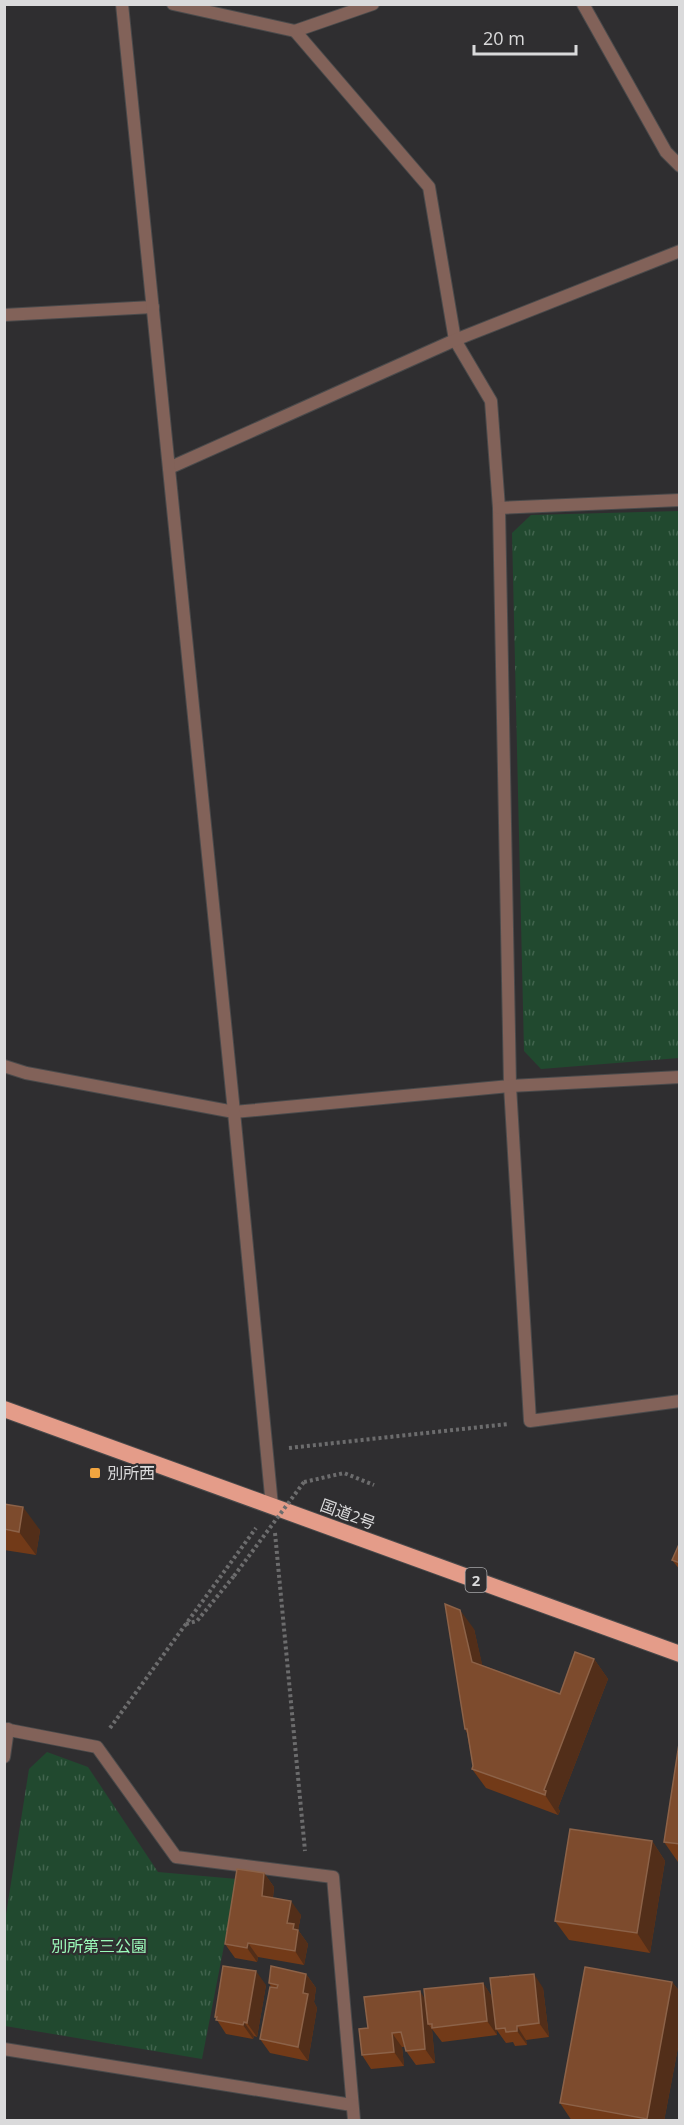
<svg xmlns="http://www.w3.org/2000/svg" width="684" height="2125" viewBox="0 0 684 2125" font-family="'Open Sans','Noto Sans JP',sans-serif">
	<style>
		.park { fill: url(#park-tufts) }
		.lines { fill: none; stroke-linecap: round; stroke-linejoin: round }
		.minor-casing { stroke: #4a4a4b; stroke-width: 14 }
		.tertiary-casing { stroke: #4a4a4b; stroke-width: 14 }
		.trunk-casing { stroke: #4a4a4b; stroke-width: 18 }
		.path { stroke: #6c6c6d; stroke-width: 4; stroke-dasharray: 3 3; stroke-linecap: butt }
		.minor { stroke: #826259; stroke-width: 12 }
		.tertiary { stroke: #826259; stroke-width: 12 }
		.trunk { stroke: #e49c89; stroke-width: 16 }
		.path-bridge { stroke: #6c6c6d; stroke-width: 4; stroke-dasharray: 3 3; stroke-linecap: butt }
		.wall { fill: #723a18 }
		.shaded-wall { fill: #522e19 }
		.building { fill: #7d4b2d; stroke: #8c6248; stroke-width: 1.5 }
		.poi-dot { fill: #f1a540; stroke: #2f2e30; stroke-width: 2 }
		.labels { text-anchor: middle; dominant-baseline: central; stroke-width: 4.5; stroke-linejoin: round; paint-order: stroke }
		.shield { fill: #2f2e30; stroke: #a7a6a8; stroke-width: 1.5 }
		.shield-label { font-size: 15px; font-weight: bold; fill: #dadadb }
		.poi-label { font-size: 16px; fill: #dadadb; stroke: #2f2e30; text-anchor: start }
		.street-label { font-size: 16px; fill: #dadadb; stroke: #2f2e30 }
		.park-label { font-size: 16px; fill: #9bfbba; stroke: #2f2e30 }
	</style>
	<defs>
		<pattern id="park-tufts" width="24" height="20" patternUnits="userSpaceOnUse" patternTransform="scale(1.5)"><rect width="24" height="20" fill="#21492f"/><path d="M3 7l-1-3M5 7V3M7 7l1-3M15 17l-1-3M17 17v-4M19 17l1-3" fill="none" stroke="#41634d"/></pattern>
	</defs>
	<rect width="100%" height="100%" fill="#2f2e30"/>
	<g class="park">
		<path d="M 679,511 L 679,1058 L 541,1069 L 524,1051 L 512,533 L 531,515 Z"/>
		<path d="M 47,1752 L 88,1767 L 158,1872 L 237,1879 L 202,2059 L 5,2026 L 5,1921 L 29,1769 Z"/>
	</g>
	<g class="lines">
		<g class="minor-casing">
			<g id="minor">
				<path d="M 173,4 L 295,31 L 373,4"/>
				<path d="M 583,4 L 666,152 L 680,166"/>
				<path d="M 295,31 L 429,187 L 455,340 L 491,401 L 499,508 L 510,1086 L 530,1421 L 680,1401"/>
				<path d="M 4,315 L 153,307"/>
				<path d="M 169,468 L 455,340 L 680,251"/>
				<path d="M 499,508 L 680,500"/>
				<path d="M 4,1066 L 26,1073 L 234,1112 L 510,1086 L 680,1077"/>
				<path d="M 4,1729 L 97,1747 L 176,1857 L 333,1877 L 354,2120"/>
				<path d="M 4,1757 L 8,1729"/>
				<path d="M 4,2049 L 352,2105"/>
			</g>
		</g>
		<g class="tertiary-casing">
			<path id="tertiary" d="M 122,4 L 234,1112 L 272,1506"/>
		</g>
		<g class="trunk-casing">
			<path id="trunk" d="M 4,1409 L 680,1654"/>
		</g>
		<g class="path">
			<path d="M 289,1448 L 508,1424"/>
			<path d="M 304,1482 L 344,1473 L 374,1485"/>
			<path d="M 275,1533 L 305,1851"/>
			<path d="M 186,1624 L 197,1621 L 234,1576"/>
			<path d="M 110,1728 L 256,1528"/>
		</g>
		<use href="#minor" class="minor"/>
		<use href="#tertiary" class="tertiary"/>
		<use href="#trunk" class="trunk"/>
		<path class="path-bridge" d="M 234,1576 L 304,1482"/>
	</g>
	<g class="wall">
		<path d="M 4,1504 L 40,1530 L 36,1555 L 4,1550 Z"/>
		<path d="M 680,1542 L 680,1570 L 672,1560 Z"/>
		<path d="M 474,1629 L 482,1665 L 560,1694 L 594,1659 L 608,1679 L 558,1808 L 560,1811 L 558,1815 L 486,1788 L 472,1769 L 473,1766 L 467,1733 L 465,1729 Z"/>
		<path d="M 680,1737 L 680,1862 L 678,1862 L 664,1842 Z"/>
		<path d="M 652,1841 L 665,1861 L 650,1953 L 569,1940 L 555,1921 Z"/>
		<path d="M 264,1873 L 274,1887 L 273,1898 L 301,1915 L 298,1930 L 308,1944 L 304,1965 L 258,1957 L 257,1962 L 235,1958 L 225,1944 Z"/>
		<path d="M 306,1974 L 316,1988 L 314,2002 L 317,2008 L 308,2061 L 270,2053 L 260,2039 L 271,1987 L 269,1983 Z"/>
		<path d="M 672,1982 L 680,1992 L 680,2037 L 664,2121 L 572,2121 L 560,2103 Z"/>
		<path d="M 483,1983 L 492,1997 L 497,2035 L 442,2042 L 432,2029 L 435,2063 L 416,2065 L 406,2051 L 405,2047 L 402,2047 L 404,2066 L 371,2069 L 362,2055 L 368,2028 L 426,1999 Z"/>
		<path d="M 266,1985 L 257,2037 L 254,2036 L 253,2039 L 226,2034 L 215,2017 Z"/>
		<path d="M 543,1988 L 549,2037 L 526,2040 L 527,2045 L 515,2046 L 513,2042 L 506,2043 L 496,2029 Z"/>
	</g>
	<g class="shaded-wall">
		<path d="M 23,1507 L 40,1530 L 36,1555 L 19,1532 Z"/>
		<path d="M 460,1610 L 474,1629 L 486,1681 L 472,1662 Z"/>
		<path d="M 594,1659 L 608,1679 L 558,1808 L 560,1811 L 558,1815 L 545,1795 L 544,1790 Z"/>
		<path d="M 652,1841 L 665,1861 L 650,1953 L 637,1933 Z"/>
		<path d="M 264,1873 L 274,1887 L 271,1910 L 262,1896 Z"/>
		<path d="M 291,1901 L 301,1915 L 298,1930 L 308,1944 L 304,1965 L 295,1951 L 287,1923 Z"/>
		<path d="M 248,1943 L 258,1957 L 257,1962 L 247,1948 Z"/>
		<path d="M 256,1971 L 266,1985 L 257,2037 L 247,2023 Z"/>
		<path d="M 306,1974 L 316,1988 L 314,2002 L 317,2008 L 308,2061 L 298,2047 L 303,1993 Z"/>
		<path d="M 534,1974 L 543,1988 L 549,2037 L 539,2023 Z"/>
		<path d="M 672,1982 L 680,1992 L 680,2037 L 664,2121 L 649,2121 L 647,2119 Z"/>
		<path d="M 483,1983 L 492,1997 L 497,2035 L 487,2021 Z"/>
		<path d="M 420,1991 L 429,2005 L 428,2024 L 432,2029 L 435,2063 L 425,2049 Z"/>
		<path d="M 244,2022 L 254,2036 L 253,2039 L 243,2025 Z"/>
		<path d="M 517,2026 L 526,2040 L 527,2045 L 517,2031 Z"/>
		<path d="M 392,2033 L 402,2047 L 404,2066 L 394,2052 Z"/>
	</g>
	<g class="building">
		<path d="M 4,1504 L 23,1507 L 19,1532 L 4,1529 Z"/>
		<path d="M 680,1542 L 680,1563 L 672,1560 Z"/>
		<path d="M 445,1604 L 460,1610 L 472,1662 L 560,1694 L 575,1652 L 594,1659 L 544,1790 L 546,1791 L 545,1795 L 472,1769 L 473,1766 L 467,1729 L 465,1729 Z"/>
		<path d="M 680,1737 L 680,1844 L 664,1842 Z"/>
		<path d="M 570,1829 L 652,1841 L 637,1933 L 555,1921 Z"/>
		<path d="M 237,1869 L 264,1873 L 262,1896 L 291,1901 L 287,1923 L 294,1924 L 293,1929 L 298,1930 L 295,1951 L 248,1943 L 247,1948 L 225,1944 Z"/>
		<path d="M 223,1966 L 256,1971 L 247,2023 L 244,2022 L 243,2025 L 216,2020 L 217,2017 L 215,2017 Z"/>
		<path d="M 271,1966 L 306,1974 L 303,1993 L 308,1994 L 298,2047 L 260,2039 L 270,1987 L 277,1988 L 278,1985 L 269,1983 Z"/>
		<path d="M 585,1967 L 672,1982 L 647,2119 L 560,2103 Z"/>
		<path d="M 534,1974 L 539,2023 L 517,2026 L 517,2031 L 506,2032 L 505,2028 L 496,2029 L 490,1978 Z"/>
		<path d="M 483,1983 L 487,2021 L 432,2028 L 432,2024 L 428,2024 L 424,1989 Z"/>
		<path d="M 420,1991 L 425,2049 L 406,2051 L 401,2032 L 392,2033 L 394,2052 L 362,2055 L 359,2029 L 368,2028 L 364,1997 Z"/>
	</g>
	<rect class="poi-dot" x="89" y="1467" width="12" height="12" rx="3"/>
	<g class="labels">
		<rect class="shield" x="465.5" y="1568" width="21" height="24" rx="4.5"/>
		<g class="shield-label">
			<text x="476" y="1580">2</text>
		</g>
		<g class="poi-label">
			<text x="107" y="1473">別所西</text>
		</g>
		<g class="street-label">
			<text transform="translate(348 1514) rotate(20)">国道2号</text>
		</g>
		<g class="park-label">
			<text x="99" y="1946">別所第三公園</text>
		</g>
	</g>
	<rect width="684" height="2125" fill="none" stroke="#dadadb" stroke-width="12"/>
	<path d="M474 45v9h102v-9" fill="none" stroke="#dadadb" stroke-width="3"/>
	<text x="483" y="45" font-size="18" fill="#dadadb" stroke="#2f2e30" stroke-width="4.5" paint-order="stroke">20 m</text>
</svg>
